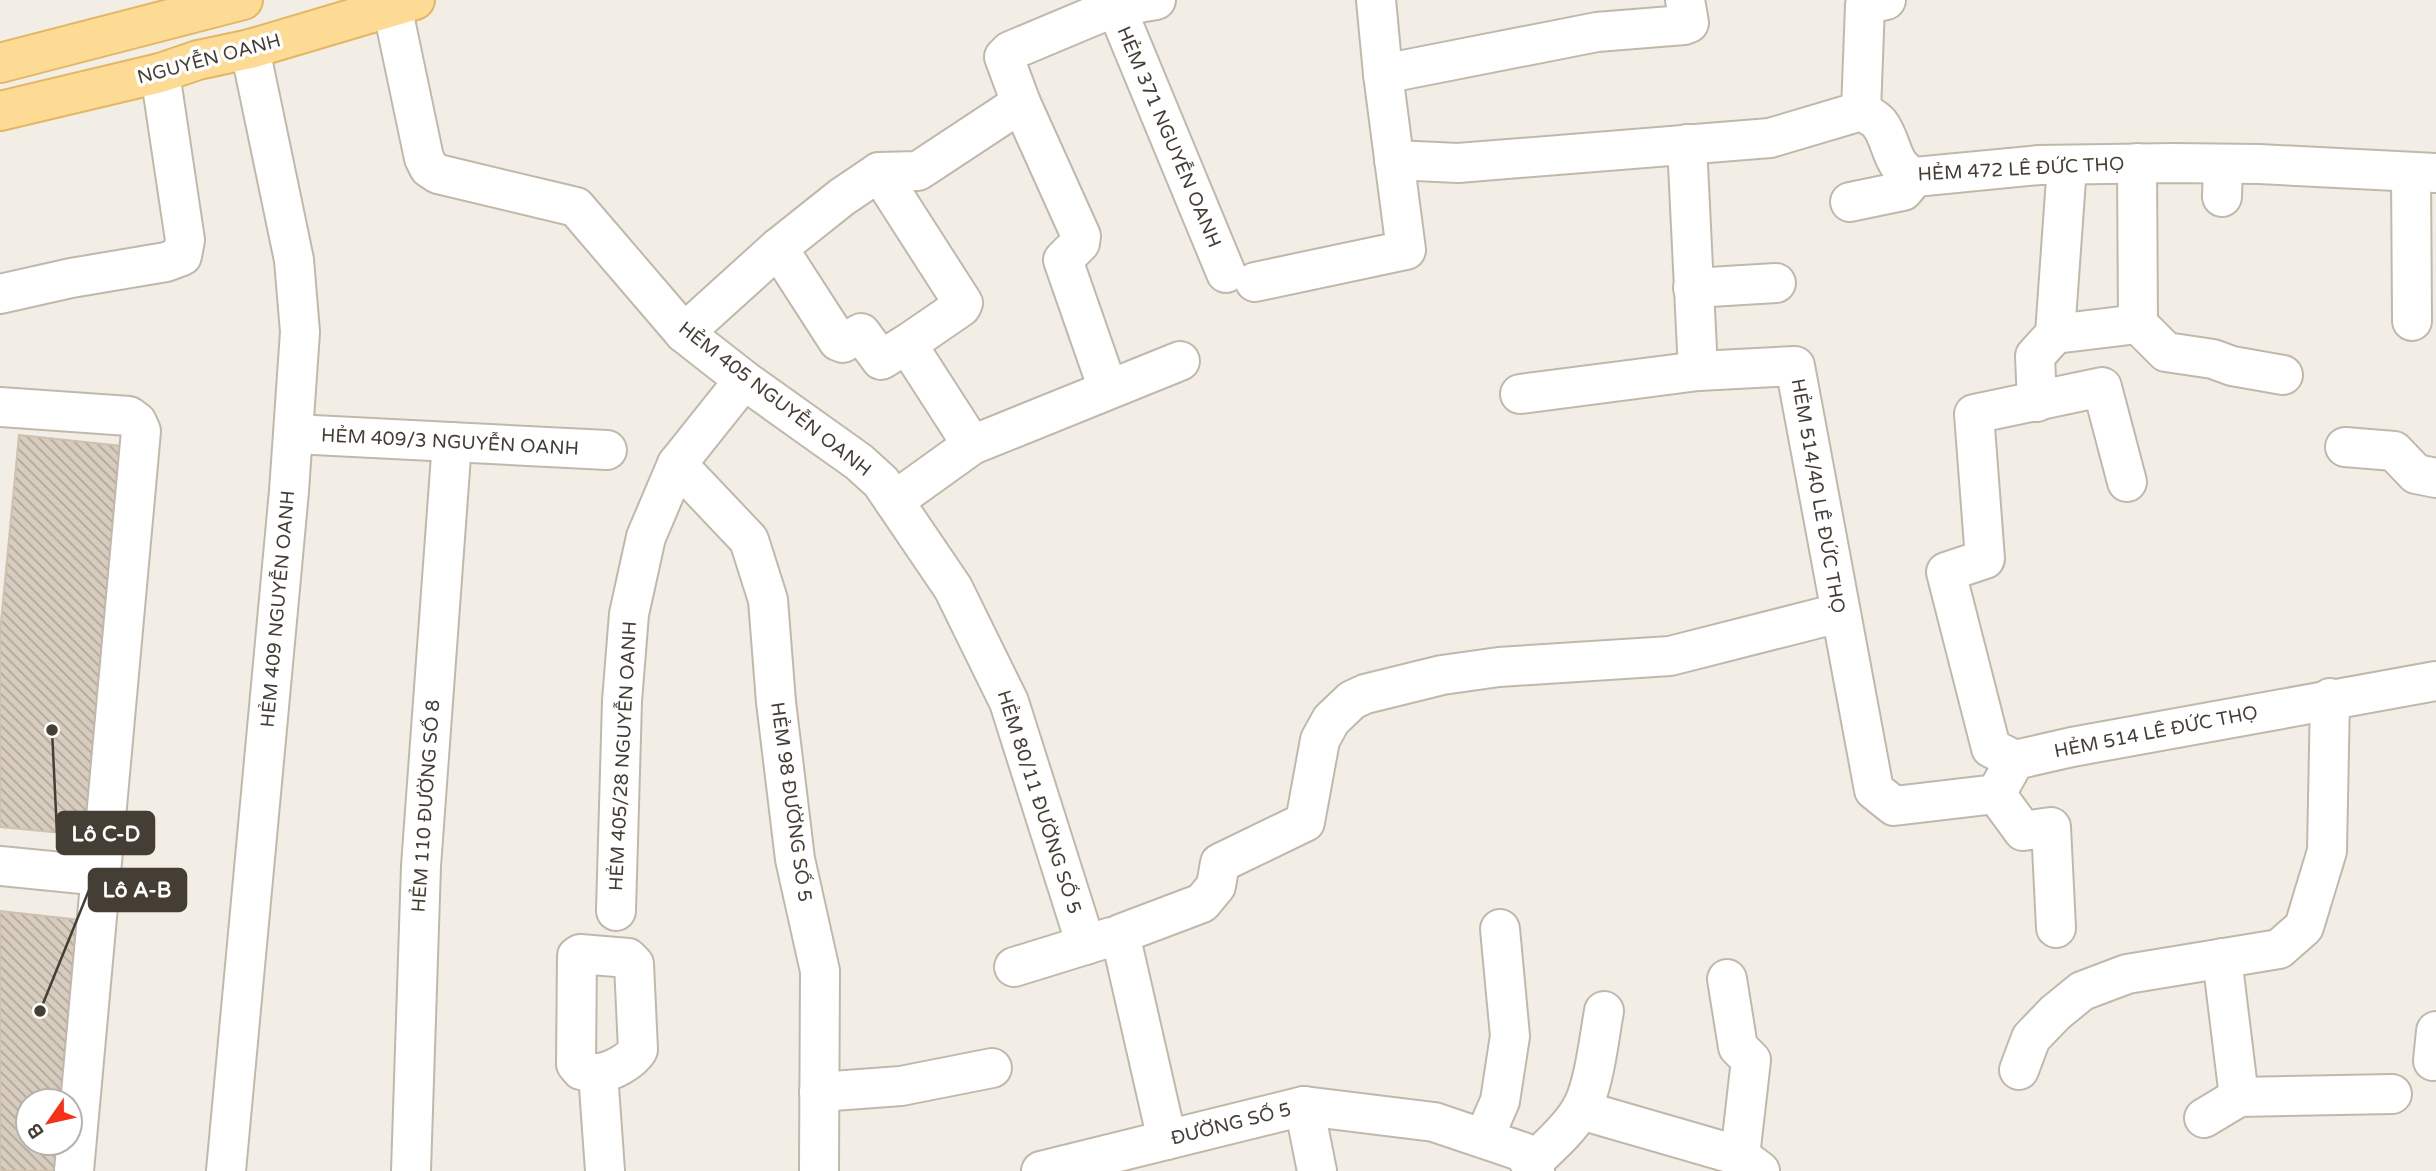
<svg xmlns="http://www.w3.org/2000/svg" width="2436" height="1171" viewBox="0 0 2436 1171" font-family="'Varela Round',sans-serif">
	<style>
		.building { fill: url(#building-back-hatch); stroke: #cfc1ae; stroke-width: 2 }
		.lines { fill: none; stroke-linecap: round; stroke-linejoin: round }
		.minor-casing { stroke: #c1b8ab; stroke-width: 42 }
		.major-casing { stroke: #e2b764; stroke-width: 42 }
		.minor { stroke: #fff; stroke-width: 38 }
		.major { stroke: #fddb94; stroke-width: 38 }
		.labels { text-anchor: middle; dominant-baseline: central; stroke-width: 7; stroke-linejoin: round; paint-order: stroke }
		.street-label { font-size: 19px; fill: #453e35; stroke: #fff }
		.leader { fill: none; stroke: #453e35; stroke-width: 2.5 }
		.callout-dot { fill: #453e35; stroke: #fff; stroke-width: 2.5 }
		.callout { fill: #453e35; stroke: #453e35; stroke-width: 2.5 }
		.callout-label { font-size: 21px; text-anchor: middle; font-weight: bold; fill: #fff }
	</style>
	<defs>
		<pattern id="building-back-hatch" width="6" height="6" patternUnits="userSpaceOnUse" patternTransform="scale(1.75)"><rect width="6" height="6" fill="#d7ccbe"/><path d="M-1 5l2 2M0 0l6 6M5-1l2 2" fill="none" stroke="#b0a79b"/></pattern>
	</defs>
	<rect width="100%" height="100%" fill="#f2eee5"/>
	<g class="building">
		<path d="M 19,435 L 131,447 L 93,836 L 0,827 L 0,633 Z"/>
		<path d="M 0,911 L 89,921 L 70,1101 L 28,1101 L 28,1143 L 67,1143 L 64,1171 L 0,1171 Z"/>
	</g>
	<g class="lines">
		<g class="minor-casing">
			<g id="minor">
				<path d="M 1113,0 L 1226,273"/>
				<path d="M 392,6 L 424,158 L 429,168 L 438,174 L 576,207 L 684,333 L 744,380 L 859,462 L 881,482 L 953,588 L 1009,702 L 1086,945"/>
				<path d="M 1383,74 L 1597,32 L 1684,25 L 1689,23 L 1685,0"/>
				<path d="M 1021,103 L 1081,236 L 1080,243 L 1063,260 L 1108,389"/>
				<path d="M 1861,111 L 1865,5 L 1886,0"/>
				<path d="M 1687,144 L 1698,371"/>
				<path d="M 1394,160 L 1458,163 L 1770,138 L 1861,111 C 1866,114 1875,118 1879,123 C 1894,142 1889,166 1915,177 L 2039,165 L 2173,163 L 2259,164 L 2436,173"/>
				<path d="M 2137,163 L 2138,324 L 2166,352 L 2213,359 L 2232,366 L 2283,375"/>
				<path d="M 879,172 L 963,303 L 961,307 L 907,344 L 972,445"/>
				<path d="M 2411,172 L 2412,321"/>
				<path d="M 2222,197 L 2223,164"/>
				<path d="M 1850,202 L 1903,191 L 1915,177"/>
				<path d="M 778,248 L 838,341 L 843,343 L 861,333 L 881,360 L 907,344"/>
				<path d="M 1255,282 L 1406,250 L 1383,74 L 1376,0"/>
				<path d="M 1693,288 L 1776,283"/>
				<path d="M 0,294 L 71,278 L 166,262 L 182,256 L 185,240 L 160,73"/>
				<path d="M 684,333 L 778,248 L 842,197 L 879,172 L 918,171 L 1021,103 L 1004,57 L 1010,51 L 1115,7 L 1156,0"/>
				<path d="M 2055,334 L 2138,324"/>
				<path d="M 1520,394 L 1698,371 L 1795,366 L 1874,790 L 1894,806 L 1996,794 L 2015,760 L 2072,747 L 2436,681"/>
				<path d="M 2037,402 L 2035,356 L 2055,334 L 2067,165"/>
				<path d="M 0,407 L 129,416 L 137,422 L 141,431 L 74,1171"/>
				<path d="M 294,434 L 607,450"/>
				<path d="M 2345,447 L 2394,451 L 2416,474 L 2436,478"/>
				<path d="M 677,464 L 749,540 L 768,600 L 776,702 L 795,859 L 820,971 L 819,1171"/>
				<path d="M 894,501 L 972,445 L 1180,361"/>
				<path d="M 2015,760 L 1991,748 L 1946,572 L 1985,559 L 1974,414 L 2102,387 L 2127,482"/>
				<path d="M 1996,794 L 2023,831 L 2051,827 L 2056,928"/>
				<path d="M 0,866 L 102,876"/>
				<path d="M 616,911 L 622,701 L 629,614 L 646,537 L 677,464 L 744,380"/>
				<path d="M 580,954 L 628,958 L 634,964 L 638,1050 C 631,1061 612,1072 598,1073 C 593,1074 586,1071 581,1070 L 576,1064 L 577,956 Z"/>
				<path d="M 2222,958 L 2239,1097"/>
				<path d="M 1014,967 L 1111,937"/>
				<path d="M 1727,979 L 1738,1047 L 1751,1060 L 1740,1156 L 1760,1171"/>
				<path d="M 2433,1061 L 2436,1031"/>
				<path d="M 2019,1070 L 2031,1038 L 2055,1013 L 2082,991 L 2127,974 L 2279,949 L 2304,927 L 2327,851 L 2330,698"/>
				<path d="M 598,1073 L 605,1171"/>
				<path d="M 819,1092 L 901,1086 L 992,1068"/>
				<path d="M 1304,1106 L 1317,1171"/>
				<path d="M 1581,1110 L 1740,1156"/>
				<path d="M 2204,1118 L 2239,1097 L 2392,1094"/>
				<path d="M 1484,1138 L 1500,1101 L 1510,1036 L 1500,929"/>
				<path d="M 1167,1140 L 1120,934 L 1202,903 L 1216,886 L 1220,863 L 1305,822 L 1320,740 L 1331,720 L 1352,700 L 1365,694 L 1442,675 L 1499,667 L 1670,656 L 1839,613"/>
				<path d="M 1531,1164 C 1547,1148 1567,1132 1579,1112 C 1594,1090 1599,1038 1604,1011"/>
				<path d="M 226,1171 L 289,491 L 300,332 L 294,260 L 250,49"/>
				<path d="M 411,1171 L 421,866 L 452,442"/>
				<path d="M 1041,1171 L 1304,1106 L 1434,1122 L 1523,1152 L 1535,1171"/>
			</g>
		</g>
		<g class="major-casing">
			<g id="major">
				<path d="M 0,63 L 243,0"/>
				<path d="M 0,111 L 160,73 L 198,60 L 250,49 L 415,0"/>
			</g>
		</g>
		<use href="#minor" class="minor"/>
		<use href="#major" class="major"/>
	</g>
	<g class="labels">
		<g class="street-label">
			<text transform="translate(209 59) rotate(-15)">NGUYỄN OANH</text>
			<text transform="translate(1169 137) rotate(67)">HẺM 371 NGUYỄN OANH</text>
			<text transform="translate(2021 169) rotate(-3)">HẺM 472 LÊ ĐỨC THỌ</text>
			<text transform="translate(775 399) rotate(38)">HẺM 405 NGUYỄN OANH</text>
			<text transform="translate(450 442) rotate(3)">HẺM 409/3 NGUYỄN OANH</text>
			<text transform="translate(1818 496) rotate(80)">HẺM 514/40 LÊ ĐỨC THỌ</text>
			<text transform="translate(278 609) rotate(-85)">HẺM 409 NGUYỄN OANH</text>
			<text transform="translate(2156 732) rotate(-11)">HẺM 514 LÊ ĐỨC THỌ</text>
			<text transform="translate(623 756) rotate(-87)">HẺM 405/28 NGUYỄN OANH</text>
			<text transform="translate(791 802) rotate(82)">HẺM 98 ĐƯỜNG SỐ 5</text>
			<text transform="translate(1039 802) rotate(72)">HẺM 80/11 ĐƯỜNG SỐ 5</text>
			<text transform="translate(426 806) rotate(-86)">HẺM 110 ĐƯỜNG SỐ 8</text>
			<text transform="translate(1231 1124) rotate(-14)">ĐƯỜNG SỐ 5</text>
		</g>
	</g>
	<path class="leader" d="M52 730L57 833M40 1011L89 890"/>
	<g class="callout-dot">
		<circle cx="52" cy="730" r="7"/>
		<circle cx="40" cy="1011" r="7"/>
	</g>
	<g class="callout">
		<rect x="57" y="812" width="97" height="42" rx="7"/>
		<rect x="89" y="869" width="97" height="42" rx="7"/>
	</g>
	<g class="callout-label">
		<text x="106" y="841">Lô C-D</text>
		<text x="137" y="897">Lô A-B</text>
	</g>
	<g transform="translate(49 1122) rotate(236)"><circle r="33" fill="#ffffff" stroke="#b5b2ae" stroke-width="2"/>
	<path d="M0-5L12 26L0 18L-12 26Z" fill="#f73117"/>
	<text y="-10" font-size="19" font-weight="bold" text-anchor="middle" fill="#453e35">B</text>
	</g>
</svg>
